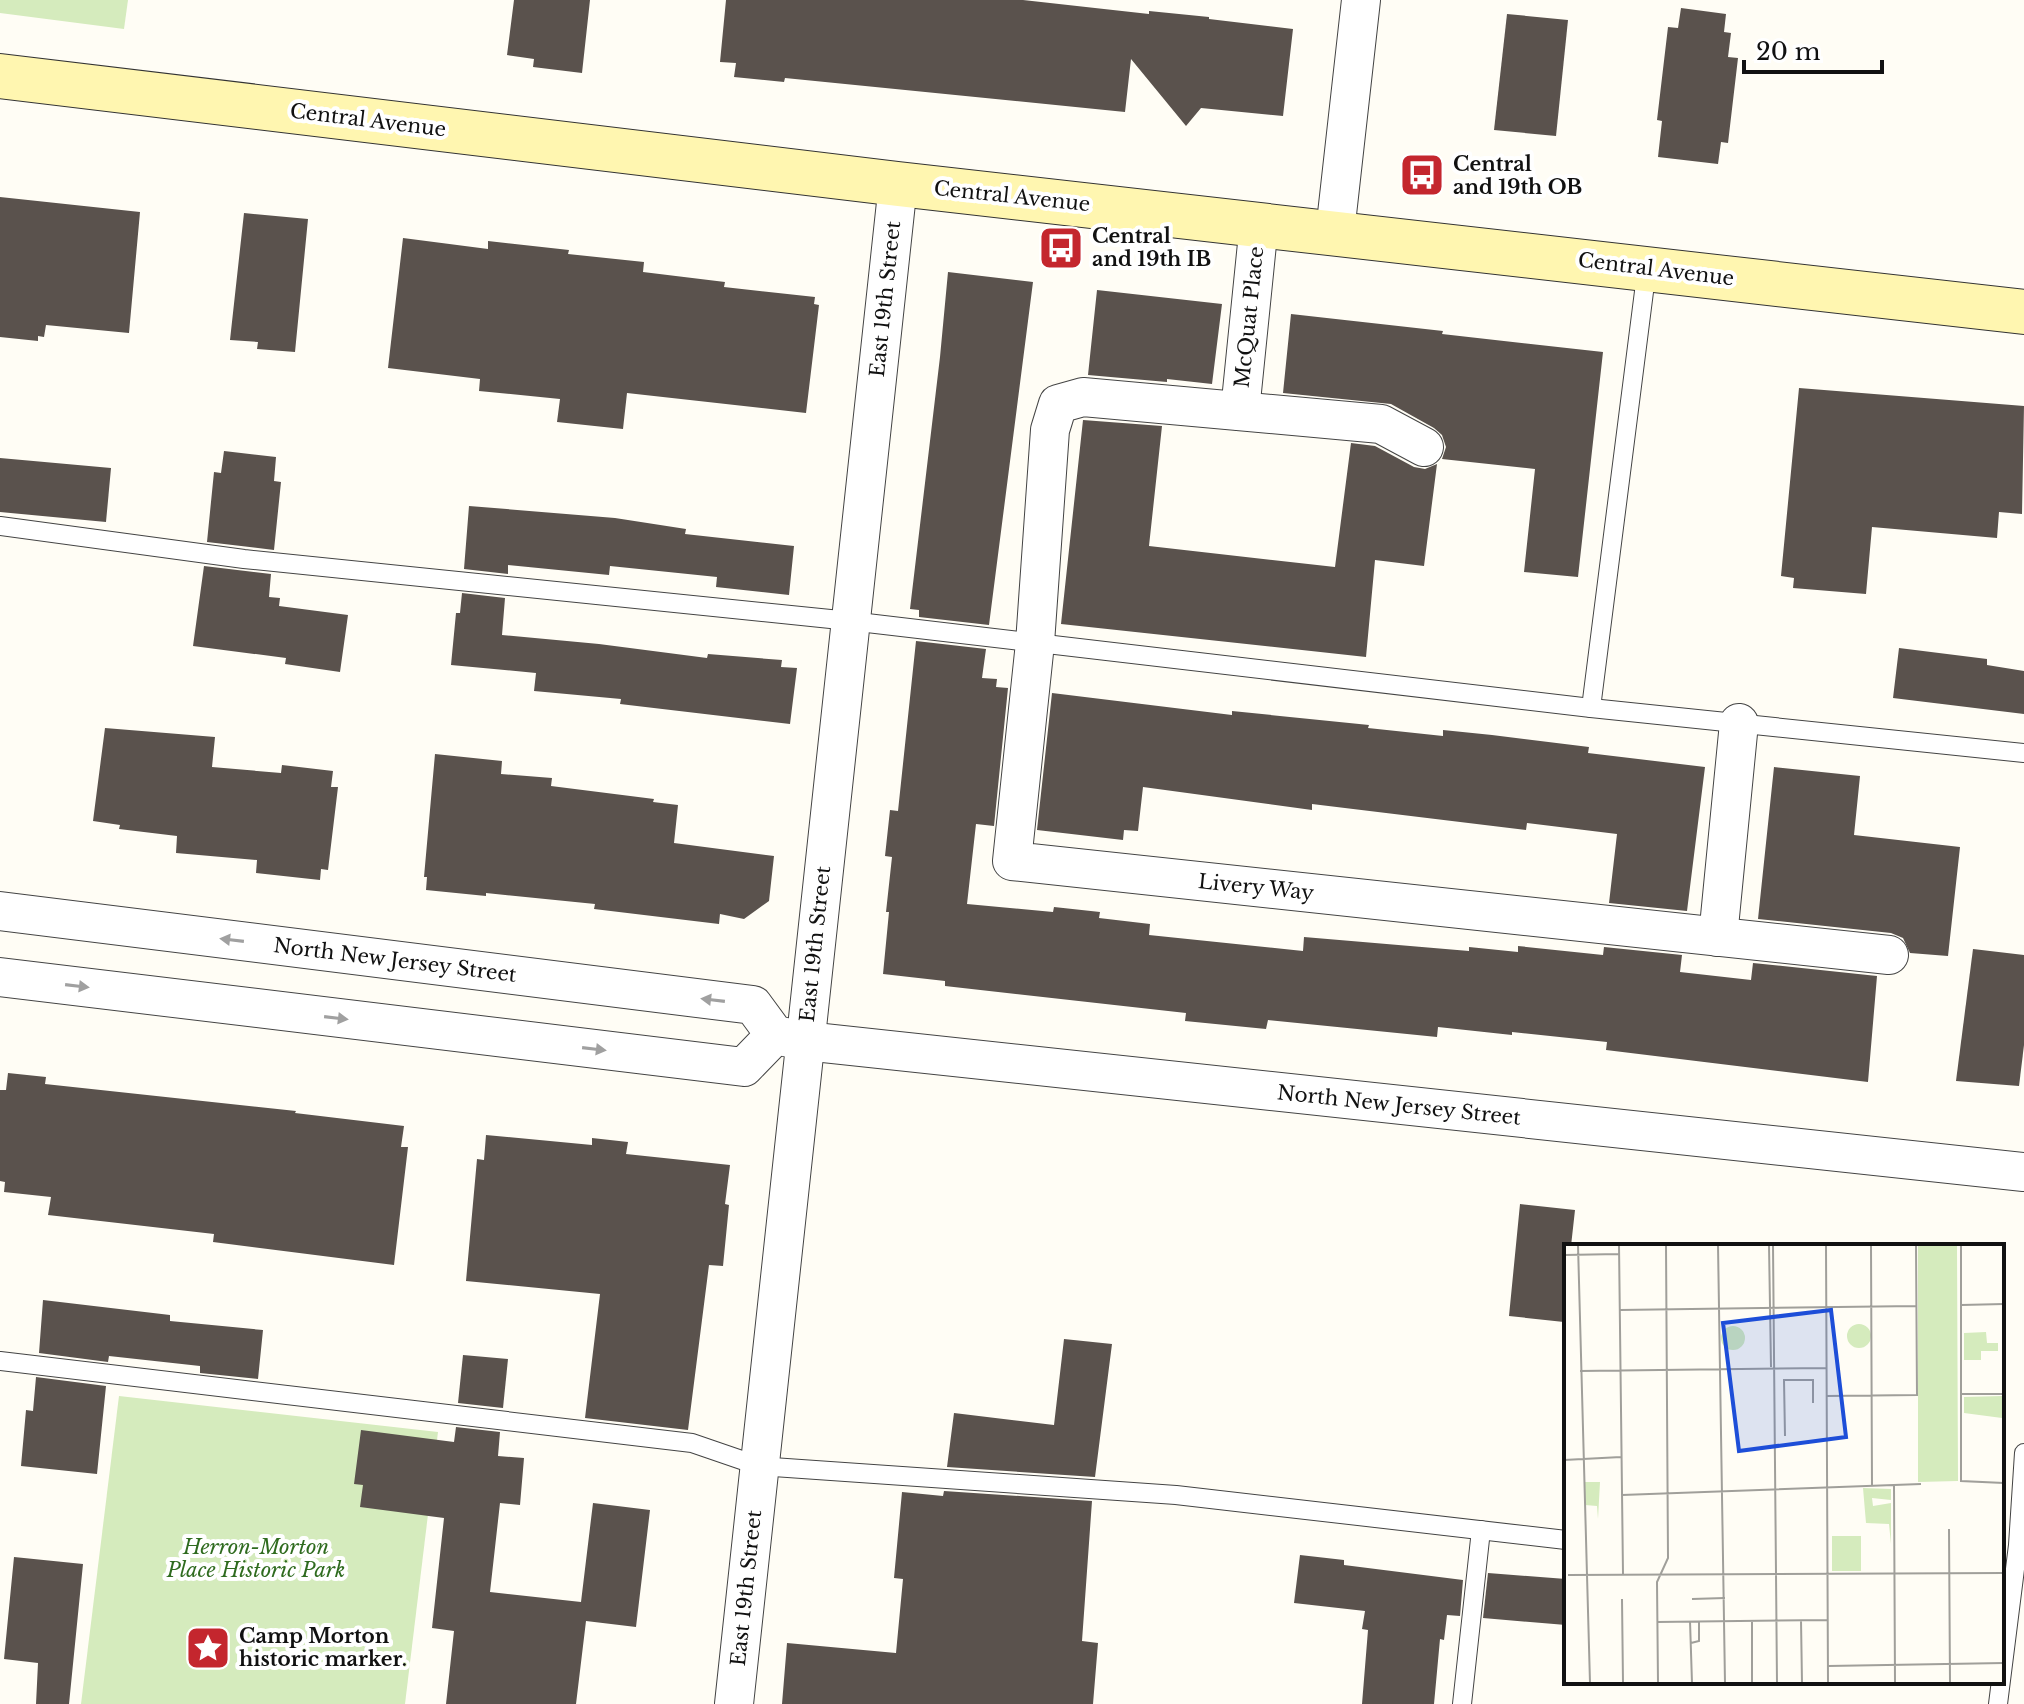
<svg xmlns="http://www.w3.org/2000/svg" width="2024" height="1704" viewBox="0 0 2024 1704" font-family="'Libre Baskerville',serif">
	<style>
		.green { fill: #d5ebbd }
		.building { fill: #5a524d }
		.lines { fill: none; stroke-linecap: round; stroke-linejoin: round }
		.service-casing { stroke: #444; stroke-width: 20 }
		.minor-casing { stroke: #444; stroke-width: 40 }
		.secondary-casing { stroke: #333; stroke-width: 46 }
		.service { stroke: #fff; stroke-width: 18 }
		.minor { stroke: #fff; stroke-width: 38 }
		.secondary { stroke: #fff6b0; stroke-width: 44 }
		.oneway { fill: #a0a0a0 }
		.labels { text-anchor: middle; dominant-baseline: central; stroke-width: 8; stroke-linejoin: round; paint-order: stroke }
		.street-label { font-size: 20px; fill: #111; stroke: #fff }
		.poi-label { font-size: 20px; font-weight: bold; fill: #111; stroke: #fff; text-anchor: start }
		.park-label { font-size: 20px; font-style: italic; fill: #2f6b1f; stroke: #fff }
		.inset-road { fill: none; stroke: #a09f9a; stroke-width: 2 }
		.view { fill: #1d4ed8; fill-opacity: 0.15; stroke: #1d4ed8; stroke-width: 4 }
		.inset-edge { fill: none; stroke: #111; stroke-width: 4 }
	</style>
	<rect width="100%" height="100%" fill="#fffdf5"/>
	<g class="green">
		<path d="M 0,0 L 128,0 L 124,29 L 0,13 Z"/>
		<path d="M 119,1396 L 438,1432 L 405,1704 L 81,1704 Z"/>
	</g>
	<g class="building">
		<path d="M 514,0 L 590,0 L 582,73 L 533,67 L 534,59 L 507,55 Z"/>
		<path d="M 726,0 L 1023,0 L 1149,14 L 1149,11 L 1209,17 L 1209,19 L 1293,29 L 1283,116 L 1201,108 L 1186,126 L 1131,59 L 1125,112 L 785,78 L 784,82 L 734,77 L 736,63 L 720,62 Z"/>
		<path d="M 1681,8 L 1726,14 L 1724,32 L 1731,33 L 1728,57 L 1738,58 L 1728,143 L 1721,142 L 1718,164 L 1658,157 L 1662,121 L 1657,120 L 1668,27 L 1678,28 Z"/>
		<path d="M 1507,14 L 1568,20 L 1556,136 L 1494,130 Z"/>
		<path d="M 0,197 L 140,212 L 129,333 L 46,325 L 44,337 L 38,336 L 38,341 L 0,337 Z"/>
		<path d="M 244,213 L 308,219 L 295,352 L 257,349 L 258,342 L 230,340 Z"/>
		<path d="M 403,238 L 488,249 L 488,241 L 569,250 L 568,254 L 644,262 L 643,272 L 725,282 L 724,287 L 815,297 L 814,304 L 819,305 L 806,413 L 627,393 L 623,429 L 557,422 L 560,399 L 479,391 L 480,379 L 388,368 Z"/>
		<path d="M 948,272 L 1033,282 L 989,625 L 919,617 L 919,610 L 910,609 L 940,357 Z"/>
		<path d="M 1097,290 L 1222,304 L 1212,384 L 1167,379 L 1167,382 L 1088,375 Z"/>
		<path d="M 1291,314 L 1443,331 L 1442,334 L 1603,352 L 1578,577 L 1524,572 L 1535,469 L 1442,459 L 1446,447 L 1442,435 L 1434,428 L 1391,404 L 1283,393 Z"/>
		<path d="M 1799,388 L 2024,406 L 2022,514 L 1999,512 L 1997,538 L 1872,527 L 1866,594 L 1793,588 L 1794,578 L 1781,576 Z"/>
		<path d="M 1083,420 L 1162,426 L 1149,546 L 1335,567 L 1351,443 L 1375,446 L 1414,467 L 1425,469 L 1437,464 L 1424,566 L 1375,560 L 1366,657 L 1061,624 Z"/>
		<path d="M 224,451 L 276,457 L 274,481 L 281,482 L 274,550 L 207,542 L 214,472 L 221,473 Z"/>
		<path d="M 0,458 L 111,468 L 106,522 L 0,512 Z"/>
		<path d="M 469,506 L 615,518 L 686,529 L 685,534 L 794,546 L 789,595 L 716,587 L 717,577 L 610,566 L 609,575 L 508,565 L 508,574 L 464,569 Z"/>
		<path d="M 204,566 L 271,574 L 269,597 L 280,598 L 279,606 L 348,615 L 340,672 L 285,664 L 286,658 L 193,646 Z"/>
		<path d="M 462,593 L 505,598 L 502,635 L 599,644 L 707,658 L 708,654 L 782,660 L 781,667 L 797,668 L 790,724 L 620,704 L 621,699 L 534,691 L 536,673 L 451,665 L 456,613 L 460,613 Z"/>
		<path d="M 916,641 L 986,649 L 982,678 L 997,679 L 996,687 L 1008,688 L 994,826 L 976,824 L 967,904 L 1053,912 L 1054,907 L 1100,912 L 1099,918 L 1150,924 L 1149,935 L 1303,951 L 1304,937 L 1469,951 L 1469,947 L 1518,952 L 1518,946 L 1603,955 L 1604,947 L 1682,955 L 1680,972 L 1751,980 L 1753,963 L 1877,976 L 1868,1082 L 1606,1050 L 1607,1042 L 1512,1032 L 1512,1035 L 1438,1027 L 1437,1037 L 1268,1020 L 1266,1029 L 1185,1021 L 1186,1013 L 945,986 L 945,981 L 883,974 L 889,912 L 886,912 L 892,857 L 885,856 L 890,810 L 898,811 Z"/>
		<path d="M 1899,648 L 1987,659 L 1987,665 L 2024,671 L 2024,714 L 1893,698 Z"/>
		<path d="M 1052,693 L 1232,715 L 1232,711 L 1369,725 L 1368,728 L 1443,736 L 1443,730 L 1492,735 L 1589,747 L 1588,753 L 1705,767 L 1687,911 L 1609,903 L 1617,834 L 1527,823 L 1526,830 L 1312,804 L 1312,810 L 1143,787 L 1138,831 L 1124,830 L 1123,840 L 1037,830 Z"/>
		<path d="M 105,728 L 215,737 L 212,767 L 281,773 L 282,765 L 333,771 L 331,787 L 338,787 L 328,870 L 321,869 L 320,880 L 256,873 L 257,860 L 176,853 L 177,836 L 119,829 L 120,825 L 93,821 Z"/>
		<path d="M 435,754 L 502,761 L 501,774 L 552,778 L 551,786 L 654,799 L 653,802 L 678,805 L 674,843 L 774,856 L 769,901 L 744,919 L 720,914 L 719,924 L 594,909 L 595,904 L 486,893 L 486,896 L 426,890 L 427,877 L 424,877 Z"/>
		<path d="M 1774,767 L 1860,776 L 1854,835 L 1960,847 L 1948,956 L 1910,953 L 1903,938 L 1891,933 L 1758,919 Z"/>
		<path d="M 1973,949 L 2024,955 L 2024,1045 L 2019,1086 L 1956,1081 Z"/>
		<path d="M 8,1073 L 46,1077 L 45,1084 L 296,1111 L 295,1113 L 404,1126 L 401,1147 L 408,1147 L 394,1265 L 213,1242 L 214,1234 L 48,1215 L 51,1197 L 4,1192 L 5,1182 L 0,1181 L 0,1090 L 6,1090 Z"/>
		<path d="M 486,1135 L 592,1145 L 592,1138 L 628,1142 L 626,1154 L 730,1165 L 725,1204 L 729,1205 L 723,1266 L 709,1265 L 688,1430 L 585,1418 L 600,1294 L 466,1281 L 477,1159 L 484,1160 Z"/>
		<path d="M 1520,1204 L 1575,1210 L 1571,1246 L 1566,1246 L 1564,1322 L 1509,1316 Z"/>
		<path d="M 43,1300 L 170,1315 L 170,1321 L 263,1330 L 258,1379 L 200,1373 L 200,1366 L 109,1356 L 108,1362 L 39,1353 Z"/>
		<path d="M 1064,1339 L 1112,1344 L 1095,1477 L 947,1467 L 954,1413 L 1054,1425 Z"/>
		<path d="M 463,1355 L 508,1359 L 503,1408 L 458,1403 Z"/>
		<path d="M 36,1377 L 106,1386 L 97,1474 L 21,1466 L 26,1410 L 33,1411 Z"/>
		<path d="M 456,1427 L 500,1432 L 498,1456 L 524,1458 L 520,1505 L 500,1503 L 490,1592 L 581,1602 L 593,1503 L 650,1510 L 636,1627 L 586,1621 L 576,1704 L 446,1704 L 454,1631 L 432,1628 L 444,1518 L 360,1507 L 363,1485 L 354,1484 L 361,1430 L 454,1442 Z"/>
		<path d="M 944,1491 L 1092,1501 L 1082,1641 L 1098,1643 L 1093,1704 L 782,1704 L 787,1643 L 896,1653 L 903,1579 L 894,1578 L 902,1492 L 943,1496 Z"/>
		<path d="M 1300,1555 L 1344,1560 L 1344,1565 L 1463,1580 L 1460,1616 L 1447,1615 L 1444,1640 L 1440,1639 L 1434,1704 L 1362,1704 L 1368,1630 L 1362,1629 L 1365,1611 L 1294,1603 Z"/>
		<path d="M 14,1557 L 83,1564 L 69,1704 L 36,1704 L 38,1663 L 4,1659 Z"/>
		<path d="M 1488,1573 L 1566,1579 L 1566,1625 L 1483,1618 Z"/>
	</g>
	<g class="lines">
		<g class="service-casing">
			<g id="service">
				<path d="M 0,526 L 244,559 L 850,621 L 1591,708 L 2024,753"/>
				<path d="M 1591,708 L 1647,268"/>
				<path d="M 0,1361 L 692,1443 L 759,1466 L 1176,1495 L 1566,1540"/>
				<path d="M 1462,1704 L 1481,1530"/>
				<path d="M 1998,1704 L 2018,1545 L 2024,1453"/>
			</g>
		</g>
		<g class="minor-casing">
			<g id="minor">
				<path d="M 1335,232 L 1361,0"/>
				<path d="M 1240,411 L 1259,224"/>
				<path d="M 1424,447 L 1381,424 L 1083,397 L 1058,404 L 1050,430 L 1035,643 L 1012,861 L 1889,955"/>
				<path d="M 0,911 L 753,1005 L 775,1035 L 805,1041 L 2024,1172"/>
				<path d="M 1718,937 L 1739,723"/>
				<path d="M 0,977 L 744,1067 L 775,1035"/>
				<path d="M 734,1704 L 898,184"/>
			</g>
		</g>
		<g class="secondary-casing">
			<path id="secondary" d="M 0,76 L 898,184 L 2024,312"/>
		</g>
		<use href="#service" class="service"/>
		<use href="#minor" class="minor"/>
		<use href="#secondary" class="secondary"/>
	</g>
	<defs><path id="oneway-solid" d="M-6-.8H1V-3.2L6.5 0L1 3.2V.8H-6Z" transform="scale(2)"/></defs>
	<g class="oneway">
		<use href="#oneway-solid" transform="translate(232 940) rotate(-173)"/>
		<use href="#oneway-solid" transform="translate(77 986) rotate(7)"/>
		<use href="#oneway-solid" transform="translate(713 1000) rotate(-173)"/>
		<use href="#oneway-solid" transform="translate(336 1018) rotate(7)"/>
		<use href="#oneway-solid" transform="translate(594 1049) rotate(7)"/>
	</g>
	<defs>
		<g id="bus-square" transform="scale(2.3)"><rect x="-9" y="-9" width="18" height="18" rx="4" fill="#c4262e" stroke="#fff"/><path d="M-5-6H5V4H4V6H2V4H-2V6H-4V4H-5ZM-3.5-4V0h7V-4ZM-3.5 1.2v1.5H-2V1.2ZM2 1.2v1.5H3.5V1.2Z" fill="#fff"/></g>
		<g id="sight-square" transform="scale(2.3)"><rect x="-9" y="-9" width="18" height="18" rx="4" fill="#c4262e" stroke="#fff"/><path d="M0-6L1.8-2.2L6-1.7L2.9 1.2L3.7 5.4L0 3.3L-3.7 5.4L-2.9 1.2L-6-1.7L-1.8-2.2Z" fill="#fff"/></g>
	</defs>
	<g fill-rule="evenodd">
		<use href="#bus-square" x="1422" y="175"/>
		<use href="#bus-square" x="1061" y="248"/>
		<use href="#sight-square" x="208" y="1648"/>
	</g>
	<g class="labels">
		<g class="street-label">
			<text transform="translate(368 120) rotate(7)">Central Avenue</text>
			<text transform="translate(1012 196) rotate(6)">Central Avenue</text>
			<text transform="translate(1656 269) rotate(7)">Central Avenue</text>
			<text transform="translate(885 299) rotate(-84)">East 19th Street</text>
			<text transform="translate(1249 317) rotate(-84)">McQuat Place</text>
			<text transform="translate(1256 887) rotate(6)">Livery Way</text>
			<text transform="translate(815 944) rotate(-84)">East 19th Street</text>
			<text transform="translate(395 960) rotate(7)">North New Jersey Street</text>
			<text transform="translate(1399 1105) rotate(6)">North New Jersey Street</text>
			<text transform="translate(746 1588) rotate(-84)">East 19th Street</text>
		</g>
		<g class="poi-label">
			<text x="1453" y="164">Central<tspan x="1453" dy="23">and 19th OB</tspan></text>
			<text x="1092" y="236">Central<tspan x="1092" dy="23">and 19th IB</tspan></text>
			<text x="239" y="1636">Camp Morton<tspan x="239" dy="23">historic marker.</tspan></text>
		</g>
		<g class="park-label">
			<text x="256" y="1547">Herron-Morton<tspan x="256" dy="23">Place Historic Park</tspan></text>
		</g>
	</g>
	<g transform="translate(1564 1244)">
		<rect width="440" height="440" fill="#fffdf5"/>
		<path d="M 354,1 L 393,1 L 394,237 L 354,238 ZM283 92a12 12 0 1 1 24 0a12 12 0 1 1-24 0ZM157 94a12 12 0 1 1 24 0a12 12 0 1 1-24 0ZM 422,88 L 423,99 L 434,99 L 434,107 L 417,107 L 417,116 L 400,116 L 400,89 ZM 438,152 L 438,174 L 400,169 L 400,153 ZM 20,238 L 36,238 L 34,275 L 33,262 L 21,261 ZM 299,244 L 327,245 L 327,256 L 308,254 L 309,262 L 327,259 L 327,300 L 325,280 L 302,279 ZM 268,292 L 297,292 L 297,327 L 268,327 Z" fill="#d5ebbd"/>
		<path class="inset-road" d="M 14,1 L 23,331M 55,1 L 59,330M 154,1 L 161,439M 205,1 L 207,123M 209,1 L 213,439M 262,1 L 264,439M 307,1 L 308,241M 397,1 L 397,237 L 440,239M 0,11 L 55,10M 397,61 L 440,60M 56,66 L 352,62M 16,127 L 262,124M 397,150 L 440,150M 262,152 L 353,151 L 352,1M 221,192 L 220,136 L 249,136 L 249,159M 0,216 L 57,213M 330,241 L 331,439M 58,251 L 357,240M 385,285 L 386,439M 4,331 L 440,329M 23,331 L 26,439M 58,355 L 59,439M 128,355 L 161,354M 237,376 L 238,439M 126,377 L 128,439M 188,377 L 188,439M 93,378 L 263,376M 127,399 L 135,397 L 135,377M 264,422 L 440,419M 94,439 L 93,338 L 104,314 L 102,1"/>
		<path class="view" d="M 267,66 L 282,193 L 175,207 L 159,79 Z"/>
		<rect width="440" height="440" class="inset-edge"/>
	</g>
	<path d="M1744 60v12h138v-12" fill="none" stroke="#111111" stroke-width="4"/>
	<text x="1756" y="60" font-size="24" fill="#111111" stroke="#ffffff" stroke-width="6" paint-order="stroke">20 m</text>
</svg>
